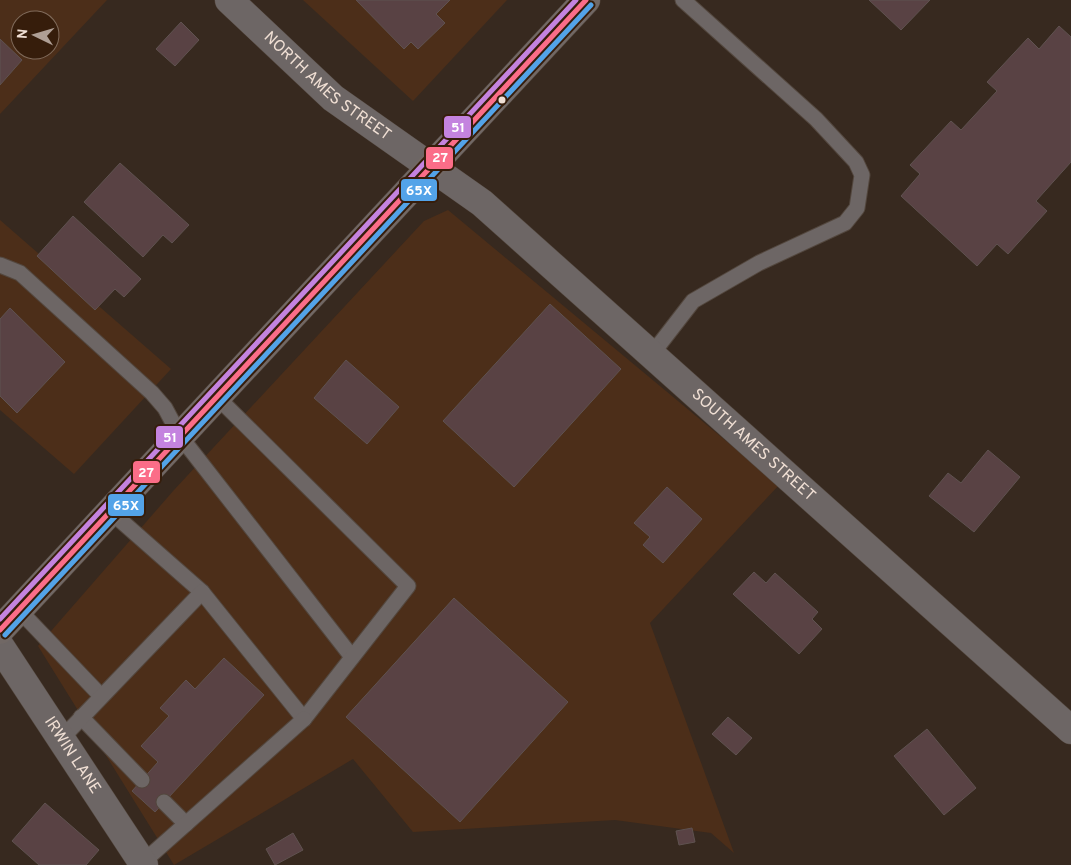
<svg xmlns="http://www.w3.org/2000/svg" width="1071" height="865" viewBox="0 0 1071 865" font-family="Overpass,sans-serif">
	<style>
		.built { fill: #4c2e19; fill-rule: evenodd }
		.building { fill: #594244; stroke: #5f5250 }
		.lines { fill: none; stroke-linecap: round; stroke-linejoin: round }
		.service-casing { stroke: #53473e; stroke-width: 17 }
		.minor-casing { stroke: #53473e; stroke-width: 29 }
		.secondary-casing { stroke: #53473e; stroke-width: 29 }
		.service { stroke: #6d6665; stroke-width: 15 }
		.minor { stroke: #6d6665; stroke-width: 28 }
		.secondary { stroke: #716865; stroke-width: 28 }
		.bus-1-casing { stroke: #361d0b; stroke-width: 9 }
		.bus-2-casing { stroke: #361d0b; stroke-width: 9 }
		.bus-3-casing { stroke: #361d0b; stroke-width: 9 }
		.bus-1 { stroke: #fb6d88; stroke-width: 5 }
		.bus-2 { stroke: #53a3e8; stroke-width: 5 }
		.bus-3 { stroke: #c483df; stroke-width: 5 }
		.bus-dot { fill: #f0dfd4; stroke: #361d0b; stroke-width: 2 }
		.labels { text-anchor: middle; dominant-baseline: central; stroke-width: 4; stroke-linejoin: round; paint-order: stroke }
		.street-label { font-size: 16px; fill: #f0dfd4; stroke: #361d0b }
		.line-badge { stroke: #361d0b; stroke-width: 2 }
		.badge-label { font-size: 14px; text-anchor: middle; font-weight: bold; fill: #fff }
	</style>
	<rect width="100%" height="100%" fill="#37291f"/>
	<g class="built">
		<path d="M 0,0 L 107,0 L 0,114 ZM 20,20 L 50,20 L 50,50 L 20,50 Z"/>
		<path d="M 303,0 L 507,0 L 413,101 Z"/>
		<path d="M 448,210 L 779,485 L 650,623 L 734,853 L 711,833 L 615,820 L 413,832 L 353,759 L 174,865 L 38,646 L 174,490 L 424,221 Z"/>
		<path d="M 0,220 L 171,369 L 74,474 L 0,410 Z"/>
	</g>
	<g class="building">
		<path d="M 356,0 L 450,0 L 436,14 L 445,23 L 418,49 L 411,42 L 404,49 Z"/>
		<path d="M 869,0 L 930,0 L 901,30 Z"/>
		<path d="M 181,22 L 199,40 L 175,66 L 156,49 Z"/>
		<path d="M 1059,26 L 1071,37 L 1071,162 L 1036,201 L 1047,211 L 1008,254 L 997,244 L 977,266 L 901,196 L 920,174 L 910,165 L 951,121 L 961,130 L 997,91 L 987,82 L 1028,38 L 1039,49 Z"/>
		<path d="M 0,39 L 22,60 L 0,85 Z"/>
		<path d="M 120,163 L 189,225 L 172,243 L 163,235 L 143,257 L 84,202 Z"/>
		<path d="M 73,216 L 141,279 L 124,297 L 115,289 L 95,310 L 37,256 Z"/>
		<path d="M 550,304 L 621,369 L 514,487 L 443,421 Z"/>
		<path d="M 10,308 L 65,362 L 17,413 L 0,396 L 0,319 Z"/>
		<path d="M 346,360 L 399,407 L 367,444 L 314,398 Z"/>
		<path d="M 988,450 L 1020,477 L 974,532 L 929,496 L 948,473 L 961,483 Z"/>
		<path d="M 667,487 L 702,519 L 663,563 L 643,545 L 650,537 L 634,523 Z"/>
		<path d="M 754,572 L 766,583 L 775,573 L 818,612 L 812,619 L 822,629 L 799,654 L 733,594 Z"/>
		<path d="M 454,598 L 568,702 L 460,822 L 346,717 Z"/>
		<path d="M 224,658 L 264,695 L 155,812 L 132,791 L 158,762 L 141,746 L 169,716 L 160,708 L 186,680 L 195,689 Z"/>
		<path d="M 728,717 L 752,738 L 736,755 L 712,734 Z"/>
		<path d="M 927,729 L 976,788 L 944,815 L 894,756 Z"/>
		<path d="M 45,803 L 99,850 L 86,865 L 39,865 L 12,841 Z"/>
		<path d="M 692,828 L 695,842 L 679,845 L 676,831 Z"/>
		<path d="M 293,833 L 303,850 L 275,865 L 266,849 Z"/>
	</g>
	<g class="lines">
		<g class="service-casing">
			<g id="service">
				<path d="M 0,265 L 20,273 L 152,393 L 165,408 L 180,436 L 352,657"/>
				<path d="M 652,354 L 693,301 L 759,263 L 845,223 L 857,208 L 862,175 L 856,162 L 816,119 L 683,0"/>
				<path d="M 110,511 L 202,592"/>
				<path d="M 19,610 L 101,696"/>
				<path d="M 81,717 L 142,780"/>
				<path d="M 62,738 L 202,592 L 304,719 L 408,586 L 217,397"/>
				<path d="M 164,802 L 186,824"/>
				<path d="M 143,862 L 304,719"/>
			</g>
		</g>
		<g class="minor-casing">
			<g id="minor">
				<path id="s1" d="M 229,0 L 333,98 L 482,203 L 1071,730"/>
				<path id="s2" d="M 0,646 L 144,865"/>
			</g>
		</g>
		<g class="secondary-casing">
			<path id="secondary" d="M 0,630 L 586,0"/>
		</g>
		<use href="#service" class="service"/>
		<use href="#minor" class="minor"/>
		<use href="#secondary" class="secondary"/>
		<g class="bus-1-casing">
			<path id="bus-1" d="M 0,630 L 586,0"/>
		</g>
		<g class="bus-2-casing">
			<path id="bus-2" d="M 5,635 L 591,5"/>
		</g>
		<g class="bus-3-casing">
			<path id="bus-3" d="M 0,619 L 576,0"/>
		</g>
		<use href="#bus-1" class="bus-1"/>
		<use href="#bus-2" class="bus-2"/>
		<use href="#bus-3" class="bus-3"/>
	</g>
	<circle class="bus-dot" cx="502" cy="100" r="4.5"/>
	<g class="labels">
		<g class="street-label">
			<text stroke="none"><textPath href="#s1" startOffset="131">NORTH AMES STREET</textPath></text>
			<text stroke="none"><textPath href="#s1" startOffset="689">SOUTH AMES STREET</textPath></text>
			<text stroke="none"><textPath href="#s2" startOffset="131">IRWIN LANE</textPath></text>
		</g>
	</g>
	<g class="line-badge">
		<rect x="443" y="115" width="29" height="24" rx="5" fill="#c483df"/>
		<rect x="425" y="146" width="29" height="24" rx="5" fill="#fb6d88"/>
		<rect x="400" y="178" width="38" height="24" rx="5" fill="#53a3e8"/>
		<rect x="155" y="425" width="29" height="24" rx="5" fill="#c483df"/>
		<rect x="132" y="460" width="29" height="24" rx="5" fill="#fb6d88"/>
		<rect x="107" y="493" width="38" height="24" rx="5" fill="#53a3e8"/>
	</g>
	<g class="badge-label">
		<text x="458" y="132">51</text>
		<text x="440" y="162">27</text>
		<text x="419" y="195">65X</text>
		<text x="170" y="442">51</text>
		<text x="146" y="477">27</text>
		<text x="126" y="510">65X</text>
	</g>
	<g transform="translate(35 35) rotate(275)"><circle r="24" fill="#361d0b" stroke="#806b5b"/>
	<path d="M0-4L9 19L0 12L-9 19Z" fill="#af9f95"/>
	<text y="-8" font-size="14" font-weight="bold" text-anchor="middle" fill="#f0dfd4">N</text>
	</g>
</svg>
